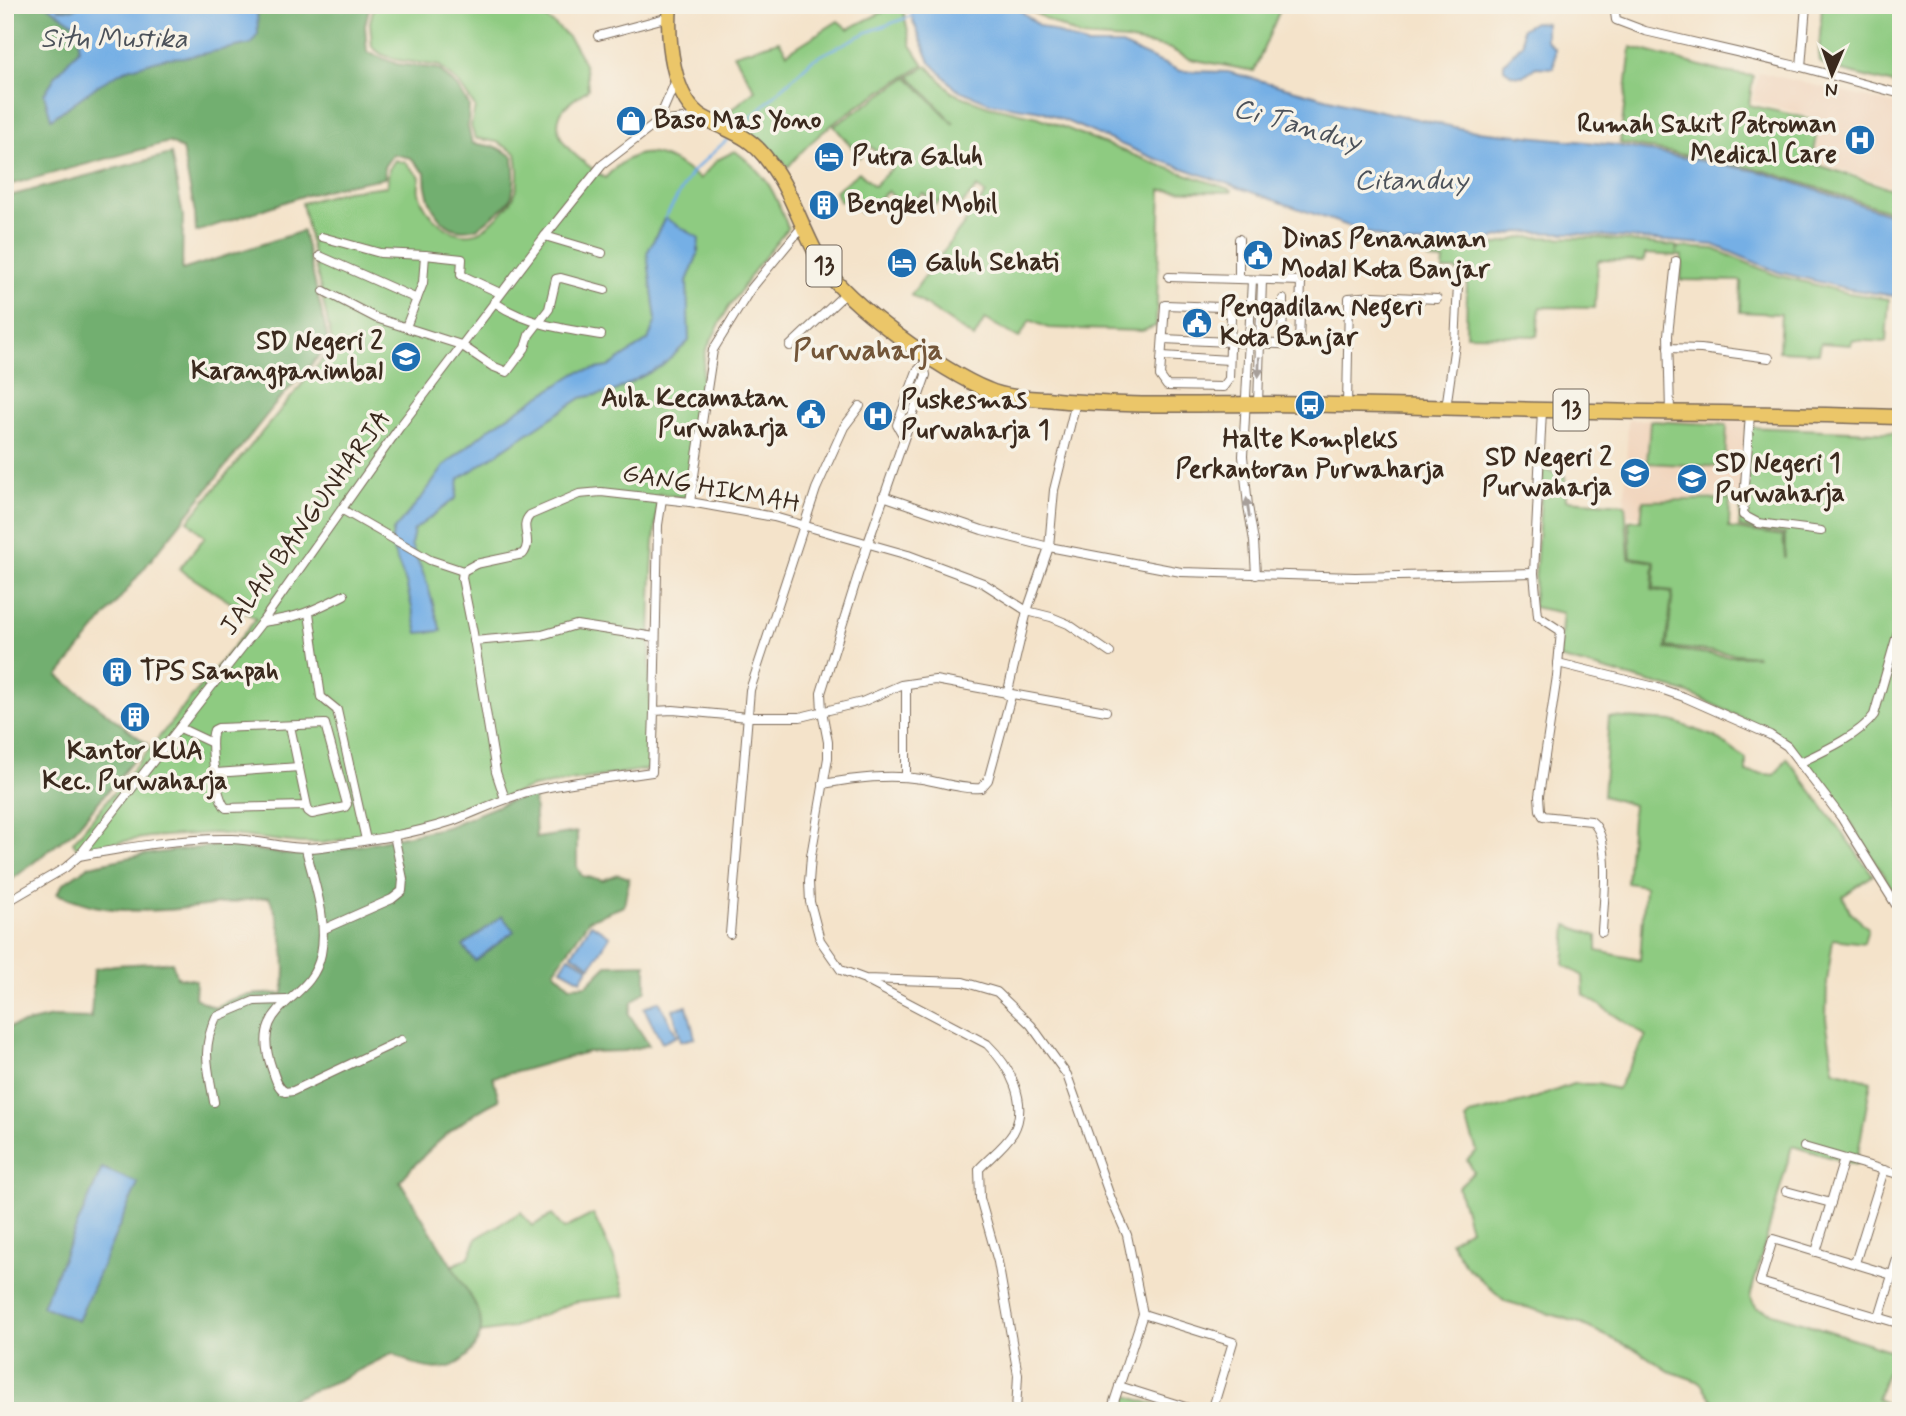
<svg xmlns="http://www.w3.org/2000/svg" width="1906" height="1416" viewBox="0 0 1906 1416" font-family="Mynerve,sans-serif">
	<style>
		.built { fill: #f1d5bd }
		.green { fill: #8ecb81; stroke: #647a50; stroke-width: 2 }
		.forest { fill: #72af6f; stroke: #566c46; stroke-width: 2 }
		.water { fill: #75afe5; stroke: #586c82; stroke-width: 2 }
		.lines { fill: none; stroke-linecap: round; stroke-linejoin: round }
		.stream { stroke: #75afe5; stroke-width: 2.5 }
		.street-casing { stroke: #7c6b5a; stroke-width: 10 }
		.highway-casing { stroke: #7c6b5a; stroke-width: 17 }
		.street { stroke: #fff; stroke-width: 8 }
		.highway { stroke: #ebc669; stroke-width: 14 }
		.oneway { fill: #a79f9a }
		.labels { text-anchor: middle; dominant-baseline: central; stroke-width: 7; stroke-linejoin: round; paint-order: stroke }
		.shield { fill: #f7f3e8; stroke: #73665b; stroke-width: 2 }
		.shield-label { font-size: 24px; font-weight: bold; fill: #3b2a1e }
		.poi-label { font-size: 26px; font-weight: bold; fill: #3b2a1e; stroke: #f7f3e8; text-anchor: start }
		.street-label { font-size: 26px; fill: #3b2a1e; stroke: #f7f3e8 }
		.water-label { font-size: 28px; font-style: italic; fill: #4c525a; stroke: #f7f3e8 }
		.quarter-label { font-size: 30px; font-weight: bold; fill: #735639; stroke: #f7f3e8 }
	</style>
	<rect width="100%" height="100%" fill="#f7f3e8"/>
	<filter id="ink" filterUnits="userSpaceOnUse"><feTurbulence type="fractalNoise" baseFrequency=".0143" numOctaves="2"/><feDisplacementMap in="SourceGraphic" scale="14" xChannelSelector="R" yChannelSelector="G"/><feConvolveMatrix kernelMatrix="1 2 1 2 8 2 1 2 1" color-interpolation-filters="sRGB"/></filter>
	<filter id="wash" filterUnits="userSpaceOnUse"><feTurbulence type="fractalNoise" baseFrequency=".00686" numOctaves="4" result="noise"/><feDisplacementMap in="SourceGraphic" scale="28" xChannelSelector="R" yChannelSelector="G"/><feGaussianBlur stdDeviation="1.57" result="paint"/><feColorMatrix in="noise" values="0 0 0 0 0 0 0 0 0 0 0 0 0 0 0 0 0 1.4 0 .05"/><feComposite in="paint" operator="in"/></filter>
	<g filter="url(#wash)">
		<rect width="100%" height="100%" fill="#f4e3ca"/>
		<g class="built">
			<path d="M 1759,72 L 1901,106 L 1901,189 L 1815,161 L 1823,119 L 1753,101 Z"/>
			<path d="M 1748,419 L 1741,495 L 1644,501 L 1643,516 L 1624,516 L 1628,420 Z"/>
		</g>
		<g class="green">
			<path d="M 374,5 L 542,5 L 539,14 C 569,32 587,54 588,89 C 580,96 564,104 560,115 C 549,143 587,164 605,178 C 640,140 662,151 700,179 L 717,160 L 735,151 C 767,174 775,192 788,228 L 756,268 L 727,310 L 705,352 L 687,498 L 659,494 C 647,585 651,678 649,769 L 532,787 L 442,819 L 409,828 L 323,843 L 300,843 L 214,833 L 149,837 L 78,849 L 73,842 L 256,619 L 179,569 L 205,537 L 188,521 L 333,347 L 302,203 L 346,191 L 387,186 L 389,169 L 395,160 L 406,163 L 420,177 C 419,182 418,188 419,193 C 425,216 452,240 476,233 C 483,231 489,225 494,220 C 519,199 521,184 516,153 L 497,142 L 475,138 L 471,126 L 475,107 L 460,85 L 440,66 L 397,60 L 381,54 L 372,47 L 370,22 Z"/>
			<path d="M 887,5 L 902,5 L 911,45 L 924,65 C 877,94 823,123 788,167 L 763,143 L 724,116 L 755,90 L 734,54 L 779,41 L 787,53 L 838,21 L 848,29 L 887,10 Z"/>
			<path d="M 1019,5 L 1282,5 L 1254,71 L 1190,59 L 1168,48 L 1126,40 L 1081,37 Z"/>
			<path d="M 1822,5 L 1901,5 L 1901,86 L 1827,67 L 1820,62 L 1819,51 Z"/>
			<path d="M 1631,47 L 1723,72 L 1753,76 L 1749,105 L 1820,121 L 1812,163 L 1901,192 L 1901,215 L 1763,170 L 1620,143 Z"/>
			<path d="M 927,66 L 953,93 L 988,106 L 1038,117 L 1151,162 L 1232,190 L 1231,192 L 1161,190 L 1156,326 L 1142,331 L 1048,328 L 1030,320 L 1019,338 L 985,319 L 974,338 L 911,295 L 986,194 L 977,187 L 958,209 L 943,199 L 935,205 L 923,193 L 904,209 L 888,191 L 861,213 L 849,198 L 840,202 L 835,191 L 859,172 L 874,186 L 892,168 L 870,146 L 860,157 L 834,126 L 908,77 L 954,124 L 910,76 Z"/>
			<path d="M 1525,237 L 1596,238 L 1676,246 L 1677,253 L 1678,247 L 1714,249 L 1776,275 L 1848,293 L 1889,299 L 1886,342 L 1852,340 L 1851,345 L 1821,343 L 1819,353 L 1779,351 L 1781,314 L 1740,312 L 1741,281 L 1681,280 L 1682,256 L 1645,254 L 1644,261 L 1598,260 L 1595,308 L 1540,307 L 1537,336 L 1466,335 L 1467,283 L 1456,270 L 1443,270 L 1444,261 L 1428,260 L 1428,248 L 1479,249 Z"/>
			<path d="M 1650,421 L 1727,425 L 1725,467 L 1647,463 Z"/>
			<path d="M 1747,427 L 1901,433 L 1901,903 L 1845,814 L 1790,743 L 1772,732 L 1686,692 L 1559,658 L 1563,613 L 1533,607 L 1543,469 L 1565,476 L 1566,500 L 1625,504 L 1629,558 L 1654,562 L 1652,590 L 1672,593 L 1666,649 L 1726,656 L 1758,656 L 1667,647 L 1673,591 L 1654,589 L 1655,561 L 1631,557 L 1629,521 L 1641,520 L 1643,501 L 1730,499 L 1729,528 L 1783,536 L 1785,558 L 1785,534 L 1739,527 Z"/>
			<path d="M 1609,717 L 1672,721 L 1715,737 L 1746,759 L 1746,772 L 1775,775 L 1787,758 L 1873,875 L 1843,896 L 1850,912 L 1868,928 L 1864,943 L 1833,939 L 1827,982 L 1826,1019 L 1834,1070 L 1871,1081 L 1856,1165 L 1792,1146 L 1750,1297 L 1757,1308 L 1895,1352 L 1877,1399 L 1899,1409 L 1901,1406 L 1901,1411 L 1720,1411 L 1700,1382 L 1669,1371 L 1638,1351 L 1577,1322 L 1505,1301 L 1465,1265 L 1450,1241 L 1470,1229 L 1458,1187 L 1474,1172 L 1467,1160 L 1477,1151 L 1466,1120 L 1470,1115 L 1527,1101 L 1573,1084 L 1597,1084 L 1617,1089 L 1646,1036 L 1584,995 L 1583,976 L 1564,965 L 1567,925 L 1597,936 L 1597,951 L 1640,960 L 1645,886 L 1627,883 L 1633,805 L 1603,796 Z"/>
			<path d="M 521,1212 L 532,1226 L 552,1215 L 564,1229 L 593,1214 L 613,1256 L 625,1296 L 574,1302 L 511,1328 L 480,1333 L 450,1267 L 469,1257 L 477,1238 Z"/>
			<path d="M 1121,1394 L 1174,1411 L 1116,1411 Z"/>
		</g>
		<g class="forest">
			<path d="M 5,5 L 370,5 L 365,25 L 367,52 L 397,64 L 439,69 L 457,87 L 469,105 L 468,127 L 472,143 L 496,147 L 513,156 C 514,170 516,181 512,195 C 509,204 502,209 494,215 C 489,219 483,226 476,228 C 442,239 424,201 425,173 L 411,158 L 393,154 L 384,167 L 385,178 L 345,185 L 299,197 L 196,232 L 195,213 L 182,149 L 169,142 L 5,186 Z"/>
			<path d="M 171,154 L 183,216 L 182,270 L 303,231 L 329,345 L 278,401 L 58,676 L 147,744 L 75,830 L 5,885 L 5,197 Z"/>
			<path d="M 534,795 L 536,838 L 577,832 L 577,867 L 582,876 L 603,880 L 618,874 L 629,878 L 624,906 L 589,920 L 554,971 L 570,986 L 587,985 L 607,965 L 646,964 L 646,990 L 632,1002 L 629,1014 L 649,1045 L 624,1051 L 587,1052 L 520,1071 L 493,1077 L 499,1100 C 461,1118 427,1150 400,1181 L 474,1302 C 482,1319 485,1331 474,1347 C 453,1379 421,1371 393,1353 L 339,1380 L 261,1411 L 5,1411 L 5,1028 L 52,1017 L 91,1018 L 94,969 L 114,965 L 172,962 L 177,977 L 196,980 L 195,998 L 215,1008 C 235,994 260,993 283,994 C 288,964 283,925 269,897 C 213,904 151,918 94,906 C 82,903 69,898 57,894 L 63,884 L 89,866 L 141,855 L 221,845 L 291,855 L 342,849 L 447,827 L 507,802 Z"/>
		</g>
		<g class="water">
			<path d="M 46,5 L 56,5 L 59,9 L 74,9 L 80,5 L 257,5 L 258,34 L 251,44 L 187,57 L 165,58 L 125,70 L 100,84 L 51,119 L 44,94 L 57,74 L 79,49 L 79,27 Z"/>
			<path d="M 911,5 L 1014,5 L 1038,25 L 1086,45 L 1122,45 L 1180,71 L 1228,72 L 1348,104 L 1468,130 L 1615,145 L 1762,172 L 1901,218 L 1901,297 L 1849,289 L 1778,272 L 1714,245 L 1570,233 L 1519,232 L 1473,244 L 1400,244 L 1151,157 L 1042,111 L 991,103 L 956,89 L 930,62 L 913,21 Z"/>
			<path d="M 1534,22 L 1546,23 L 1546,40 L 1555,49 L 1554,68 L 1536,67 L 1523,76 L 1512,75 L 1504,69 L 1504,63 L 1522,44 L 1522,29 Z"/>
			<path d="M 665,218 L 699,238 L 698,254 L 687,281 L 689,341 L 662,366 L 615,391 L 581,398 L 459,479 L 456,498 L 414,530 L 411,545 L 426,580 L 441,631 L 418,633 L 406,583 L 391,545 L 393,531 L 422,497 L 445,465 L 491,427 L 578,372 L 608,367 L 648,340 L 656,320 L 647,253 Z"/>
			<path d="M 502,916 L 514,931 L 475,961 L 463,946 Z"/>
			<path d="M 591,924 L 610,936 L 591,966 L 572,954 Z"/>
			<path d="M 569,956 L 589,967 L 581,980 L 561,969 Z"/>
			<path d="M 659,1001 L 677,1036 L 662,1043 L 644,1008 Z"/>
			<path d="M 687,1006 L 695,1038 L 681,1041 L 673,1009 Z"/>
			<path d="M 102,1168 L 138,1183 L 78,1321 L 42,1306 Z"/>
		</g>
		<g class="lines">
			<g class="stream">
				<path d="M 740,128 L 812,60 L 865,33 L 914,15"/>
				<path d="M 665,218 L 692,172 L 730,137"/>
			</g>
		</g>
	</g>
	<g filter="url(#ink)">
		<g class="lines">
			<g class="street-casing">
				<g id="street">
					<path d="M 1614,5 L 1616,20 L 1645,31 L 1801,67 L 1901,94"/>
					<path d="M 598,36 L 669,17"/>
					<path d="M 1801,67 L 1806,5"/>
					<path d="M 658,122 L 700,117"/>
					<path d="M 545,236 L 602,253"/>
					<path d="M 322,237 L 380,253 L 425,255 L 462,259 L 461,275 L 500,293"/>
					<path d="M 320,256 L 417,299"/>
					<path d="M 1239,279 L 1239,239"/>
					<path d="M 1252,280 L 1243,456 L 1248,506 L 1254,541 L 1256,575"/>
					<path d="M 324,291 L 376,318 L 461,345 L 492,366 L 507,372 L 525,348 L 529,335 L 549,309 L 556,279 L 561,278 L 605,290"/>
					<path d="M 494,302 C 526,324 563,329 601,335"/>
					<path d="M 1165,305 L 1221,307 L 1231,316 L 1229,379 L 1223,387 L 1167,386 L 1160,376 Z"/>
					<path d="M 406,327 L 423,283 L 425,255"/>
					<path d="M 1163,339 L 1299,345 L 1301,281 L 1169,277"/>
					<path d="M 1282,344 L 1283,299"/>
					<path d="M 790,346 L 847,292"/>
					<path d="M 1668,348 L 1701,349 L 1769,358"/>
					<path d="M 1162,356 L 1229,360"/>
					<path d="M 924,366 L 926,375 L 868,543 L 821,693 L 822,711 L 828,742 L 828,758 L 811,856 L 809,882 L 810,902 L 820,940 L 841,970 L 865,979 L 963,982 L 997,992 L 1031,1025 L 1067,1075 L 1111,1199 L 1127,1235 L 1143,1314 L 1111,1411"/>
					<path d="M 1258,404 L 1262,280"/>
					<path d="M 1347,406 L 1349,298 L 1374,296 L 1437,299"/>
					<path d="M 1446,408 L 1455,344 L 1458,285"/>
					<path d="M 1542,410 L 1534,573 L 1538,616 L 1561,631 L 1557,676 L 1539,796 L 1540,810 L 1543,816 L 1591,821 C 1613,837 1603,906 1602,932"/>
					<path d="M 1670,412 L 1668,335 L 1676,261"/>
					<path d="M 1750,413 L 1743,515 L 1758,523 L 1821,531"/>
					<path d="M 904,437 L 897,425 L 917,371 L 926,362"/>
					<path d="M 883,496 L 982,530 L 1049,547 L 1181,572 L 1355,577 L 1534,573"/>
					<path d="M 690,502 L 713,350 L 750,290 L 802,227"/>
					<path d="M 341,509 L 430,560 L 463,571"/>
					<path d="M 1901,562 L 1901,579"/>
					<path d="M 463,571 L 476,564 L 523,554 C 534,540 518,527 530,515 L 579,494 L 601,492 L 690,502 L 774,517 L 908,555 L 983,583 L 1027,611 L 1051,617 L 1068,624 L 1110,653"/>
					<path d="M 463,571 L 462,578 L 473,633 L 496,772 L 505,799"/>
					<path d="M 309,613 L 321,697 L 337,710 L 366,840"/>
					<path d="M 262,622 C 297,618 313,611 344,595"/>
					<path d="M 474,641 L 542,635 L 576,625 L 655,637"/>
					<path d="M 1558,663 L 1655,687 L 1684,697 L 1770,735 L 1787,746 L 1841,817 L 1901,913"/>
					<path d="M 1007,695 L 1027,611 L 1049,547 L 1054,490 L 1076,402"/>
					<path d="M 654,711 L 658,525 L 662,499"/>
					<path d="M 290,726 L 308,811 L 312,814 L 345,807 L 347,804 L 325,724 L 218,728 L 214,730 C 209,743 216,798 226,808 L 306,806"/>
					<path d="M 180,728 L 212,743"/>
					<path d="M 1799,763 C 1822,752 1860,735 1874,715 L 1901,621"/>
					<path d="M 216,773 L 299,767"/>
					<path d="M 906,777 L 906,685"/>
					<path d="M 823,784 C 857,778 888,774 922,779 C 941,782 962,790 981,788 L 988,780 L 1011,696"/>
					<path d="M 306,849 C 314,883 328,919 321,954 C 311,1006 247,1000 272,1069 C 275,1077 277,1087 285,1092 L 293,1091 L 401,1040"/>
					<path d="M 79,856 C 130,847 180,838 232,839 C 262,840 291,851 321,847 C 365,841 410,835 452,821 C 478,811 504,798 531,791 C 570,781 612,778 652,772 L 654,711 L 673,710 L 748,717 L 800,717 L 862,702 L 901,685 L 935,680 L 1106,711"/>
					<path d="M 5,903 L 65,868 L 79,856 L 262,622 L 399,428 L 545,236 L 602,165 L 658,122 L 676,80"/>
					<path d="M 324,929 L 392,899 L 402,891 L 403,879 L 394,835"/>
					<path d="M 730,934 L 750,690 L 816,489 L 844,427 L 860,406"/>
					<path d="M 867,981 L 987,1044 C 1009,1065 1030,1103 1013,1133 C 1005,1146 989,1158 979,1169 L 980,1198 L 998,1262 L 1018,1375 L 1016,1411"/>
					<path d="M 214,1102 C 208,1067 201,1050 216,1017 L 254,1001 L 287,1000"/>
					<path d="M 1804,1147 L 1901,1175"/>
					<path d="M 1786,1191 L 1831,1203"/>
					<path d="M 1816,1252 L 1844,1159"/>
					<path d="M 1855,1263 L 1884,1170"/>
					<path d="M 1892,1275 L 1773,1239 L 1760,1282 L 1901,1324"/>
					<path d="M 1143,1314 L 1233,1342 L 1212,1411"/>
					<path d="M 1879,1318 L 1901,1246"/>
					<path d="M 1119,1386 L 1198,1411"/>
				</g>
			</g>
			<g class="highway-casing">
				<path id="highway" d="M 670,5 C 667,37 672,101 704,118 C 731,132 750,135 769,162 C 793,193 802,231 822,264 C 848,305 943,372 988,390 C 1006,398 1027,398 1046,399 C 1120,407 1195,404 1270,404 C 1362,405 1454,408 1546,410 C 1664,413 1782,413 1901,417"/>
			</g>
			<use href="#street" class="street"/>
			<use href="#highway" class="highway"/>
		</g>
		<defs><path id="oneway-solid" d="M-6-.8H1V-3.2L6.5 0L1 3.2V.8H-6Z" transform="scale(1.75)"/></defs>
		<g class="oneway">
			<use href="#oneway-solid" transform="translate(1259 367) rotate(92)"/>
			<use href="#oneway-solid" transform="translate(1248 508) rotate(-98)"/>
		</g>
	</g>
	<defs>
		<g id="shop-disc" transform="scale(1.575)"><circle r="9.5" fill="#1f6fb2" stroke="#f7f3e8"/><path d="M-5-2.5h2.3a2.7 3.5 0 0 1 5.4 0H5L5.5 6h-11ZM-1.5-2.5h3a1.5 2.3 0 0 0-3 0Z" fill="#fff"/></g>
		<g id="hospital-disc" transform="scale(1.575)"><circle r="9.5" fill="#1f6fb2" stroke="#f7f3e8"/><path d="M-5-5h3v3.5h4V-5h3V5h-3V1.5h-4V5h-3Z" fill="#fff"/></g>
		<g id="hotel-disc" transform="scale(1.575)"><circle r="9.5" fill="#1f6fb2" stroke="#f7f3e8"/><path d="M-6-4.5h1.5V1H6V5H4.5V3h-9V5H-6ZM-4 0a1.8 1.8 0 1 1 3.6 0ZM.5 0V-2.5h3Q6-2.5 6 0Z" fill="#fff"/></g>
		<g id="building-disc" transform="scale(1.575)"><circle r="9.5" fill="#1f6fb2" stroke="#f7f3e8"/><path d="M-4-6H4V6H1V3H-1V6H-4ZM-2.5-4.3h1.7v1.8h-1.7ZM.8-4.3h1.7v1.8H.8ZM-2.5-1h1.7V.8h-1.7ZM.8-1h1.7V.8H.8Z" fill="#fff"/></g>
		<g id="civic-disc" transform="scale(1.575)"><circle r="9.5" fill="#1f6fb2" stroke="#f7f3e8"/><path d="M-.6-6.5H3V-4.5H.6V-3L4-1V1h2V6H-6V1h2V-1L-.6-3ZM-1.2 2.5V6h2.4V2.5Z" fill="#fff"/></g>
		<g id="school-disc" transform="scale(1.575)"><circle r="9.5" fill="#1f6fb2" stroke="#f7f3e8"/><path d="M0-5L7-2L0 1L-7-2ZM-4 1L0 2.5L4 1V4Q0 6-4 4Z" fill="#fff"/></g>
		<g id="bus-disc" transform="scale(1.575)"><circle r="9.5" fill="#1f6fb2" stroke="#f7f3e8"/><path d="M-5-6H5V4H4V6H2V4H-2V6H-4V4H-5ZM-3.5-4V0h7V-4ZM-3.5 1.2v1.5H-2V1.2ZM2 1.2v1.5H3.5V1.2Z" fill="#fff"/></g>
	</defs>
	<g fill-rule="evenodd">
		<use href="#shop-disc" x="631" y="121"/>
		<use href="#hospital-disc" x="1860" y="140"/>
		<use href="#hotel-disc" x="829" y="157"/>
		<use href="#building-disc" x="824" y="205"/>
		<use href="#civic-disc" x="1258" y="255"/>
		<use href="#hotel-disc" x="902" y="263"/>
		<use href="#civic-disc" x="1197" y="323"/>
		<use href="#school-disc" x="406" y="357"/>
		<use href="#bus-disc" x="1310" y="405"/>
		<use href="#civic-disc" x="811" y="414"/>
		<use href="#hospital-disc" x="878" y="416"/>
		<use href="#school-disc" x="1635" y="473"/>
		<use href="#school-disc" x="1692" y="479"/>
		<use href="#building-disc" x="117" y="672"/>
		<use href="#building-disc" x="135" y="717"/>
	</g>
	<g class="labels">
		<g class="shield">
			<rect x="806.5" y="245.5" width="35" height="41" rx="5"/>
			<rect x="1553.5" y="389.5" width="35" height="41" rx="5"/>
		</g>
		<g class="shield-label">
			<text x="824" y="266">13</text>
			<text x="1571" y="410">13</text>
		</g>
		<g class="poi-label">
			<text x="654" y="121">Baso Mas Yono</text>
			<text x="1837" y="125" text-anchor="end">Rumah Sakit Patroman<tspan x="1837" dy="30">Medical Care</tspan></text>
			<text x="852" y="157">Putra Galuh</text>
			<text x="847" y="205">Bengkel Mobil</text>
			<text x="1281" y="240">Dinas Penanaman<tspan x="1281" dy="30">Modal Kota Banjar</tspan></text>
			<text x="925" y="263">Galuh Sehati</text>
			<text x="1220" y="308">Pengadilan Negeri<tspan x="1220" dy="30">Kota Banjar</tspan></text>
			<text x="383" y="342" text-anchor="end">SD Negeri 2<tspan x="383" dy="30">Karangpanimbal</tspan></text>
			<text x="788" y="399" text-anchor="end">Aula Kecamatan<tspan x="788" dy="30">Purwaharja</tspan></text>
			<text x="901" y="401">Puskesmas<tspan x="901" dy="30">Purwaharja 1</tspan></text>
			<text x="1310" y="440" text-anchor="middle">Halte Kompleks<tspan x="1310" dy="30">Perkantoran Purwaharja</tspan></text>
			<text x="1612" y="458" text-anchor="end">SD Negeri 2<tspan x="1612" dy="30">Purwaharja</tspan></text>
			<text x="1715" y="464">SD Negeri 1<tspan x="1715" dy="30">Purwaharja</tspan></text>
			<text x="140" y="672">TPS Sampah</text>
			<text x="135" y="752" text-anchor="middle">Kantor KUA<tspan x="135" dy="30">Kec. Purwaharja</tspan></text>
		</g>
		<g class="street-label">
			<text transform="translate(711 489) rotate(10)">GANG HIKMAH</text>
			<text transform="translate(306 523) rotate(-54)">JALAN BANGUNHARJA</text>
		</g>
		<g class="water-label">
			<text x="114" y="39">Situ Mustika</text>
			<text transform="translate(1297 126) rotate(16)">Ci Tanduy</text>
			<text x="1411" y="181">Citanduy</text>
		</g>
		<g class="quarter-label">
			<text x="868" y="350">Purwaharja</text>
		</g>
	</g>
	<rect width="1906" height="1416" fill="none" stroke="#f7f3e8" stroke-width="28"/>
	<g transform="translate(1832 74) rotate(182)" stroke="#f7f3e8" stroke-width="5" paint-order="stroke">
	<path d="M0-5L12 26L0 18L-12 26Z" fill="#3b2a1e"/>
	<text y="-10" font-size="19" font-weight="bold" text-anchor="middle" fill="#3b2a1e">N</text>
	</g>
</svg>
